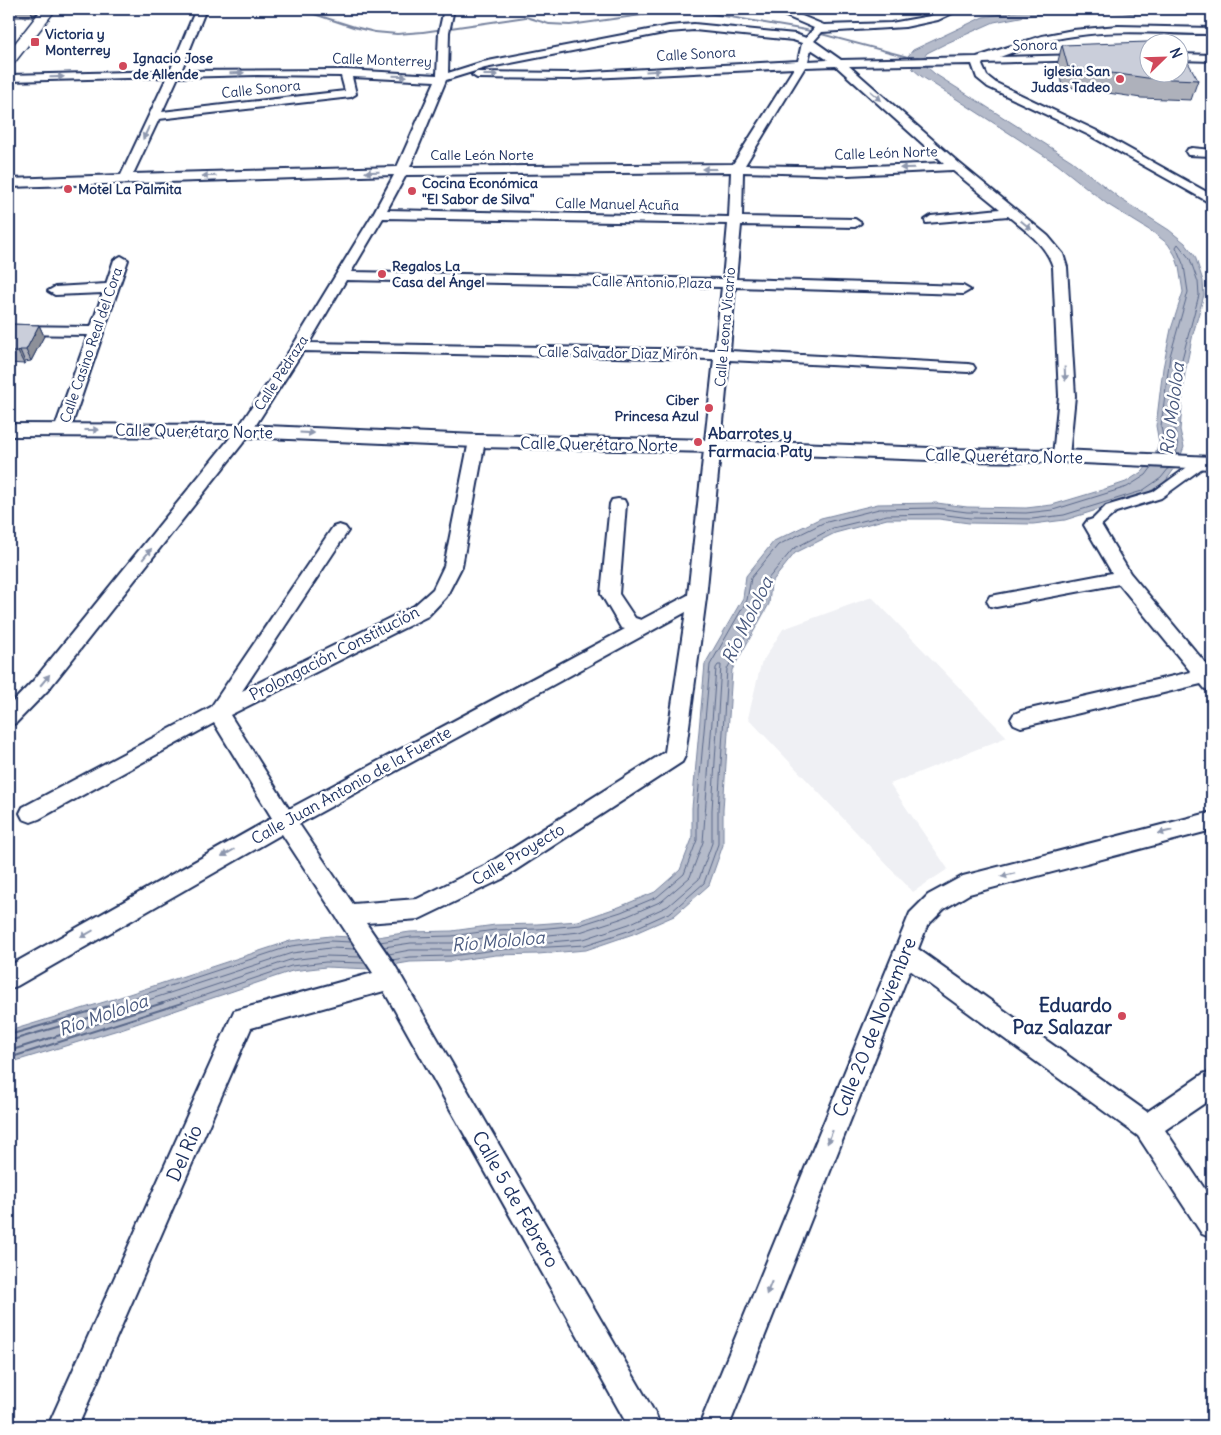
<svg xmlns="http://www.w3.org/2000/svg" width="1221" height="1435" viewBox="0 0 1221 1435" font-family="Delius,sans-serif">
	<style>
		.built { fill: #eff0f4 }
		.water { fill: #b5bbca; stroke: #77839f }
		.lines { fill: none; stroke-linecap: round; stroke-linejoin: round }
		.shore-far1 { stroke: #596789; stroke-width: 1 }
		.shore { stroke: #596789; stroke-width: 2 }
		.stream { fill: #77839f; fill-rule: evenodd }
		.pedestrian-casing { stroke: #1b2f5e; stroke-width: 4 }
		.minor-casing { stroke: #1b2f5e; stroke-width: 4 }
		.tertiary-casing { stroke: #1b2f5e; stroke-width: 4 }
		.secondary-casing { stroke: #1b2f5e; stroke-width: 3 }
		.pedestrian { fill: #fff; fill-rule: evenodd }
		.minor { fill: #fff; fill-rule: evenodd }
		.tertiary { fill: #fff; fill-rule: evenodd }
		.secondary { fill: #fff; fill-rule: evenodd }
		.wall { fill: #aeb1bb; stroke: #1b2f5e }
		.shaded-wall { fill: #8d9099; stroke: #1b2f5e }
		.building { fill: #caceda; stroke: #1b2f5e }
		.oneway { fill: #8d97ae }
		.poi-dot { fill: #d1495b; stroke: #fff; stroke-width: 2 }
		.labels { text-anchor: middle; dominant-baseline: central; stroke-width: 5; stroke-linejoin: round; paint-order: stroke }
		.far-poi-label { font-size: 14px; font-weight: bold; fill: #1b2f5e; stroke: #fff; text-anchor: start }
		.far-street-label { font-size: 14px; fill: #1b2f5e; stroke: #fff }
		.street-label { font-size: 16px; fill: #1b2f5e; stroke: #fff }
		.poi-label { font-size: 16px; font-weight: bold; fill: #1b2f5e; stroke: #fff; text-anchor: start }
		.water-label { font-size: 18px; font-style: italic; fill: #49597e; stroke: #fff }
		.near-poi-label { font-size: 19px; font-weight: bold; fill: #1b2f5e; stroke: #fff; text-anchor: end }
		.near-street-label { font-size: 19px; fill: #1b2f5e; stroke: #fff }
	</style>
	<rect width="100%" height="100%" fill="#fff"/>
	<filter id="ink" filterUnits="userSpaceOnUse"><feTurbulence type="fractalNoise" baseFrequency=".02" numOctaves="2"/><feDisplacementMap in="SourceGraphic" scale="10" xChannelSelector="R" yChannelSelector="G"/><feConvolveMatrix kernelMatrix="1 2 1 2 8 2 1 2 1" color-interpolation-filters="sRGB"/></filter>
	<g filter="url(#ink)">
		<path class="built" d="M 872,597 L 1007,737 L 890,784 L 948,869 L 913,892 L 748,718 L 761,664 L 783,629 Z"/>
		<path class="water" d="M 1032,9 L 1212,9 L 1212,13 L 1135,14 L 1091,9 L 1031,15 L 994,22 L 947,43 L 927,53 L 924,57 L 928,68 L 935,74 L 1072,161 L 1122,200 L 1169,230 L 1185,243 L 1195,256 L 1203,281 L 1204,295 L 1193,334 L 1185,372 L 1180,430 L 1184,447 L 1177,465 L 1165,482 L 1144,495 L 1065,520 L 1033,524 L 969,523 L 939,519 L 887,519 L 835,533 L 795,553 L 771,583 L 769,604 L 732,670 L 723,810 L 723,845 L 709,885 L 674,916 L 633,934 L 586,950 L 538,954 L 496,955 L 452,961 L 410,962 L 370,969 L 326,967 L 292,971 L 118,1030 L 9,1063 L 9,1031 L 114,999 L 290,941 L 330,936 L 371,938 L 410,932 L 452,931 L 495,925 L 537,924 L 578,921 L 619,907 L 655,892 L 680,870 L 692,839 L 692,808 L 705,664 L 743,598 L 746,576 L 774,541 L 821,518 L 878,504 L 937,503 L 967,507 L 1026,508 L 1052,505 L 1102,490 L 1126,482 L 1143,471 L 1154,457 L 1159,442 L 1156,426 L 1163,368 L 1171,329 L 1183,292 L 1179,267 L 1175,255 L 1168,244 L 1154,233 L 1107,204 L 1057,164 L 921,76 L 913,69 L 908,56 L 913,50 L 983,17 Z"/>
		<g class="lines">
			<g class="shore-far1">
				<path d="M 1160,453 L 1164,443 L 1161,426 L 1170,356 L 1188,292 L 1184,266 L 1176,247 L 1178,244 L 1190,259 L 1198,282 L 1199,295 L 1182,359 L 1175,430 L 1178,447 L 1176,454"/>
				<path d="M 380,942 L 411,937 L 452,936 L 495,930 L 538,929 L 580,925 L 621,912 L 657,897 L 684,874 L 697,840 L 697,808 L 710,665 L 747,600 L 751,578 L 778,545 L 823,523 L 879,509 L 936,508 L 967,512 L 1026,513 L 1053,510 L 1127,487 L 1146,475 L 1152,467"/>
				<path d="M 384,947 L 411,943 L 453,943 L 496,936 L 538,936 L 580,932 L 623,918 L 662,901 L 690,877 L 703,842 L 716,668 L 718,665 L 721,665 L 712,810 L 712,843 L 699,879 L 668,906 L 629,924 L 584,939 L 538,943 L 495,943 L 451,950 L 410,950 L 389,954"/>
				<path d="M 392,960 L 410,957 L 451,956 L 495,950 L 585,945 L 631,930 L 671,912 L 704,883 L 718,844 L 718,810 L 727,669 L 764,602 L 767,580 L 793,549 L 833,528 L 887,515 L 939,514 L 970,518 L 1032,519 L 1064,515 L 1142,491 L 1161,478 L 1169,468"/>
				<path d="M 115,1004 L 291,946 L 330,941 L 351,942"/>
				<path d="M 136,1004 L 292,953 L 330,948 L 356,949"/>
				<path d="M 159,1004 L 290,960 L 325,956 L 361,957"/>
				<path d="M 179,1004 L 291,966 L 326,962 L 365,963"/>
			</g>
			<g class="shore">
				<path d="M 9,1035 L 119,1003"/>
				<path d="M 9,1041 L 140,1003"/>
				<path d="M 9,1051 L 163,1003"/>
				<path d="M 9,1058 L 182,1003"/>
			</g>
			<path class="stream" d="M 296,9 L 301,9 L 355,26 L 375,31 L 397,33 L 423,31 L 526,16 L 549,23 L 570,24 L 678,9 L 689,9 L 806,29 L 908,56 L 918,56 L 920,57 L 918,58 L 908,58 L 806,31 L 684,10 L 570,26 L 549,25 L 526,18 L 423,33 L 397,35 L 375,33 L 353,28 Z"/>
			<g class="pedestrian-casing">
				<path id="pedestrian" d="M 1201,459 L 1205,460 L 1207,463 L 1205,466 L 1161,498 L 1116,512 L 1098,528 L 1088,528 L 1087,525 L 1106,506 L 1153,492 L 1197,460 Z"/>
			</g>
			<g class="minor-casing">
				<g id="minor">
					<path d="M 196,9 L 206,9 L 181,71 L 346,70 L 437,75 L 439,32 L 444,9 L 454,9 L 449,32 L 448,73 L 483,62 L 669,26 L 694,24 L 795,34 L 806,38 L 814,28 L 774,11 L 772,9 L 785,9 L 824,25 L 891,23 L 930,16 L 948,9 L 961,9 L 938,20 L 905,27 L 822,32 L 814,41 L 841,60 L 977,57 L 1042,36 L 1073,30 L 1118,26 L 1212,28 L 1212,34 C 1166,34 1119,29 1074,36 C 1048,39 1024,48 1000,57 L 1085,55 L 1090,58 L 1089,60 L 983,63 L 982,65 L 987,76 L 996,83 L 1097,131 L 1212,195 L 1212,204 L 1089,135 L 988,87 L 977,78 L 972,64 L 849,66 L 959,163 L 1048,236 L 1063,254 L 1067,267 L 1075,396 L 1069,456 L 1067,460 L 1055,460 L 1053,456 L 1059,396 L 1053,267 C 1046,244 1026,231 1008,216 L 926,223 L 925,220 L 931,216 L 1000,209 L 952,170 L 848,175 L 743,172 L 742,217 L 855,219 L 861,223 L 855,227 L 741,225 L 736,279 L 963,286 L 970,290 L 963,294 L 735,287 L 730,351 L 968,364 L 973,365 L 975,368 L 973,371 L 968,372 L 729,360 L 706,598 L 685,756 L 682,762 L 502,879 L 419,919 L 366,923 L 394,964 L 656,1415 L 660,1426 L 628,1426 L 384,991 L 251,1028 L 78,1426 L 48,1426 L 234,1011 L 373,973 L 282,834 L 17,986 L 9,989 L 9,966 L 272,818 L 214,723 L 39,819 L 31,822 L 23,819 L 20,813 L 23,807 L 211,707 L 333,527 L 339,525 L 345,527 L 348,531 L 242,691 L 414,606 L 433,589 L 444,566 L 469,441 L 471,438 L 483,438 L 485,441 L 462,566 L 446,597 L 428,616 L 230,715 L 289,809 L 625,629 L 621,628 L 601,594 L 610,504 L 612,500 L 618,499 L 624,500 L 626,504 L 619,594 L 635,618 L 641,620 L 688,595 L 714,359 L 303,351 L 250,434 L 48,690 L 16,723 L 9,726 L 9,706 L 34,680 L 238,428 L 292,347 L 373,214 L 394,175 L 9,187 L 9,179 L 121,175 L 167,77 L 9,81 L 9,75 L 170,71 ZM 694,30 L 793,40 L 802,43 L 798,61 L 571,73 L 477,72 L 472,75 L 477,78 L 571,79 L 794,68 L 733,164 L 410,167 L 446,80 L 485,68 L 669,32 ZM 811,49 L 828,60 L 808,61 ZM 836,66 L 944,163 L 848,167 L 745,165 L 805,67 ZM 257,75 L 341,76 L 345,91 L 162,112 L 178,77 ZM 352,77 L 435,81 L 397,167 L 133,174 L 159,119 L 351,97 L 356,94 ZM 731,172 L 729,217 L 387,210 L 406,175 ZM 383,218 L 728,224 L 723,279 L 351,272 ZM 346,280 L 722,287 L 715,350 L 309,343 ZM 686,612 L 665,752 L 486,865 L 417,899 L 353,904 L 299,824 Z"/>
					<path d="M 1178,54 L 1212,55 L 1212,61 L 1178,60 Z"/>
					<path d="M 1192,148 L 1212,150 L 1212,156 L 1188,155 L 1186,152 L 1188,149 Z"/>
					<path d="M 121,256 L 128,260 L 70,430 L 68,433 L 56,433 L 54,430 L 88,335 L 9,334 L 9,326 L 91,327 L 103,293 L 55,295 L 48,291 L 55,287 L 106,284 L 114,260 Z"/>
					<path d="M 1093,519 L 1099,521 L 1130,573 L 1212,671 L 1212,691 L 1205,689 L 1201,684 L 1021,727 L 1014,724 L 1011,719 L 1014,714 L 1021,711 L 1191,672 L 1119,584 L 996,607 L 990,606 L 987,601 L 990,596 L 996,595 L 1112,573 L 1084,525 L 1087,521 Z"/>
					<path d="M 1212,812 L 1212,830 L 969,894 L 944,909 L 927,926 L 918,949 L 1147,1112 L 1203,1074 L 1212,1071 L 1212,1098 L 1165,1130 L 1212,1200 L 1212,1238 L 1202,1234 L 1138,1136 L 910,970 L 729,1426 L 699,1426 L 910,913 L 928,895 L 963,876 Z"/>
				</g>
			</g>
			<g class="tertiary-casing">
				<path id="tertiary" d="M 9,424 L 244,425 L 477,435 L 713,440 L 957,449 L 1061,450 L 1212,457 L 1212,469 L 1061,462 L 957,461 L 713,452 L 477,447 L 244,437 L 9,436 Z"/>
			</g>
			<g class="secondary-casing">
				<path id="secondary" d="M 42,9 L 56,9 L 14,63 L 9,64 L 9,51 Z"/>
			</g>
			<use href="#pedestrian" class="pedestrian"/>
			<use href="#minor" class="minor"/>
			<use href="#tertiary" class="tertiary"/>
			<use href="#secondary" class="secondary"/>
		</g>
		<g class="wall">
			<path d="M 9,9 L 40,9 L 33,17 L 9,17 Z"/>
			<path d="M 1062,45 L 1198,80 L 1191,100 L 1141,98 L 1062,86 L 1057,65 Z"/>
			<path d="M 9,324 L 39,325 L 44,336 L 31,361 L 25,362 L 24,364 L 9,363 Z"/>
		</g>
		<g class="shaded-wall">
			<path d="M 33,9 L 40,9 L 33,17 L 31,11 Z"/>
			<path d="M 14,78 L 16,85 L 9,95 L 9,84 Z"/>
			<path d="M 39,325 L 44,336 L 31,361 L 26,350 Z"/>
			<path d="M 20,350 L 25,362 L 24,364 L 18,352 Z"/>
		</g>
		<g class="building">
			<path d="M 9,9 L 33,9 L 31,11 L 9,11 Z"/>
			<path d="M 1176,41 L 1177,42 L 1148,42 L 1148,72 L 1178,72 L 1178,45 L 1198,80 L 1147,78 L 1068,67 L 1062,45 Z"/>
			<path d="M 9,78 L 14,78 L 9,84 Z"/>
			<path d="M 9,324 L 39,325 L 26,350 L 20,350 L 18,352 L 9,352 Z"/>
		</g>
		<defs><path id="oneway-solid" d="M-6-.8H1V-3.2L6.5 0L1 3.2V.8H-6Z" transform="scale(1.25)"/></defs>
		<g class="oneway">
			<use href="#oneway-solid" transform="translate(653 71) rotate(-4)"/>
			<use href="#oneway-solid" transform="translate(237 73) rotate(-1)"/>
			<use href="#oneway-solid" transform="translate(491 75)"/>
			<use href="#oneway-solid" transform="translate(400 76) rotate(2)"/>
			<use href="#oneway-solid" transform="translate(57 77) rotate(-2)"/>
			<use href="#oneway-solid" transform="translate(876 96) rotate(41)"/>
			<use href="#oneway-solid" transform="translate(146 133) rotate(115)"/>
			<use href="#oneway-solid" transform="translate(907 168) rotate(178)"/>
			<use href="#oneway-solid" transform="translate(709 169) rotate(180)"/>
			<use href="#oneway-solid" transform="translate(372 172) rotate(179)"/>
			<use href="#oneway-solid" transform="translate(209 176) rotate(179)"/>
			<use href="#oneway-solid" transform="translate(1026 225) rotate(40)"/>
			<use href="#oneway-solid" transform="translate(1065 374) rotate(87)"/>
			<use href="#oneway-solid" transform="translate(92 430)"/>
			<use href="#oneway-solid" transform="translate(307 433) rotate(3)"/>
			<use href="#oneway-solid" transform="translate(147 554) rotate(-51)"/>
			<use href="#oneway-solid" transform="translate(45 680) rotate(-50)"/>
			<use href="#oneway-solid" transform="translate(1165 832) rotate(166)"/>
			<use href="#oneway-solid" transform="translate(228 853) rotate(150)"/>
			<use href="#oneway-solid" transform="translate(1008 875) rotate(166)"/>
			<use href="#oneway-solid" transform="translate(87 934) rotate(150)"/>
			<use href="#oneway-solid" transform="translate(830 1137) rotate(112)"/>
			<use href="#oneway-solid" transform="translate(769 1288) rotate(112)"/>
		</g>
	</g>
	<g class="poi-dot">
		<rect x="30" y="37" width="10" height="10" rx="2.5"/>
		<circle cx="123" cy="66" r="5"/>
		<circle cx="1120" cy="79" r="5"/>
		<circle cx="68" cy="189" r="5"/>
		<circle cx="412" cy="191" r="5"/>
		<circle cx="382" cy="274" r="5"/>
		<circle cx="709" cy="408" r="5"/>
		<circle cx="698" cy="442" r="5"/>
		<circle cx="1122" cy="1016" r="5"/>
	</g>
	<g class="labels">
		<g class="far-poi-label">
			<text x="45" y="34">Victoria y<tspan x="45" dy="16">Monterrey</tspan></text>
			<text x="133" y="58">Ignacio Jose<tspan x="133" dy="16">de Allende</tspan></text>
			<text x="1110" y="71" text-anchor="end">iglesia San<tspan x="1110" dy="16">Judas Tadeo</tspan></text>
			<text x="422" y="183">Cocina Económica<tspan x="422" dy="16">"El Sabor de Silva"</tspan></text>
			<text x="78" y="189">Motel La Palmita</text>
			<text x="392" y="266">Regalos La<tspan x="392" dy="16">Casa del Ángel</tspan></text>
			<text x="699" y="400" text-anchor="end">Ciber<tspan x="699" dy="16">Princesa Azul</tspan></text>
		</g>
		<g class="far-street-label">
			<text transform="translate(1035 45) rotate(-1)">Sonora</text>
			<text transform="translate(696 54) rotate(-3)">Calle Sonora</text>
			<text transform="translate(382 60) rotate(2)">Calle Monterrey</text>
			<text transform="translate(261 89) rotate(-6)">Calle Sonora</text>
			<text transform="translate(886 153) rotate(-2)">Calle León Norte</text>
			<text x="482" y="155">Calle León Norte</text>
			<text transform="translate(617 204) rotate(1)">Calle Manuel Acuña</text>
			<text transform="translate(652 282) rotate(1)">Calle Antonio Plaza</text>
			<text transform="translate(725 327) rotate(-85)">Calle Leona Vicario</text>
			<text transform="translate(91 345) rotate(-71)">Calle Casino Real del Cora</text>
			<text transform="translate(618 353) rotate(1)">Calle Salvador Díaz Mirón</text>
			<text transform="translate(281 373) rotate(-57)">Calle Pedraza</text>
		</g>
		<g class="street-label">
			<text transform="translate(194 431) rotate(1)">Calle Querétaro Norte</text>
			<text transform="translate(599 444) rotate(1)">Calle Querétaro Norte</text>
			<text transform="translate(1004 456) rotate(1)">Calle Querétaro Norte</text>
			<text transform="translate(334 653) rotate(-27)">Prolongación Constitución</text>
			<text transform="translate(351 785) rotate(-29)">Calle Juan Antonio de la Fuente</text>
			<text transform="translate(518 854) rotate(-31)">Calle Proyecto</text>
		</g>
		<g class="poi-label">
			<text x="708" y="433">Abarrotes y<tspan x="708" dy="18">Farmacia Paty</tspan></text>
		</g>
		<g class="water-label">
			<text transform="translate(1172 409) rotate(-83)">Río Mololoa</text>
			<text transform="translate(747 620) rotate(-64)">Río Mololoa</text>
			<text transform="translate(498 941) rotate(-5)">Río Mololoa</text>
			<text transform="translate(103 1015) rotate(-19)">Río Mololoa</text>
		</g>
		<g class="near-poi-label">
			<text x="1112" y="1005">Eduardo<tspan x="1112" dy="22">Paz Salazar</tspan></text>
		</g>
		<g class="near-street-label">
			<text transform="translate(874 1027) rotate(-68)">Calle 20 de Noviembre</text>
			<text transform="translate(184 1153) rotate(-66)">Del Río</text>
			<text transform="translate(516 1199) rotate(60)">Calle 5 de Febrero</text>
		</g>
	</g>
	<rect width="1221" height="1435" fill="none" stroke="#fff" stroke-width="30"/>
	<rect x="15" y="15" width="1191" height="1405" fill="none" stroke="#1b2f5e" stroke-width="2" filter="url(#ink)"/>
	<g transform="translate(1164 58) rotate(67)"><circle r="24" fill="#ffffff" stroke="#a4acbf"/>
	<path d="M0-4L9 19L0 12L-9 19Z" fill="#d1495b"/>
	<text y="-8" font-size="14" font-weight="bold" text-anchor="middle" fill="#1b2f5e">N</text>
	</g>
</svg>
